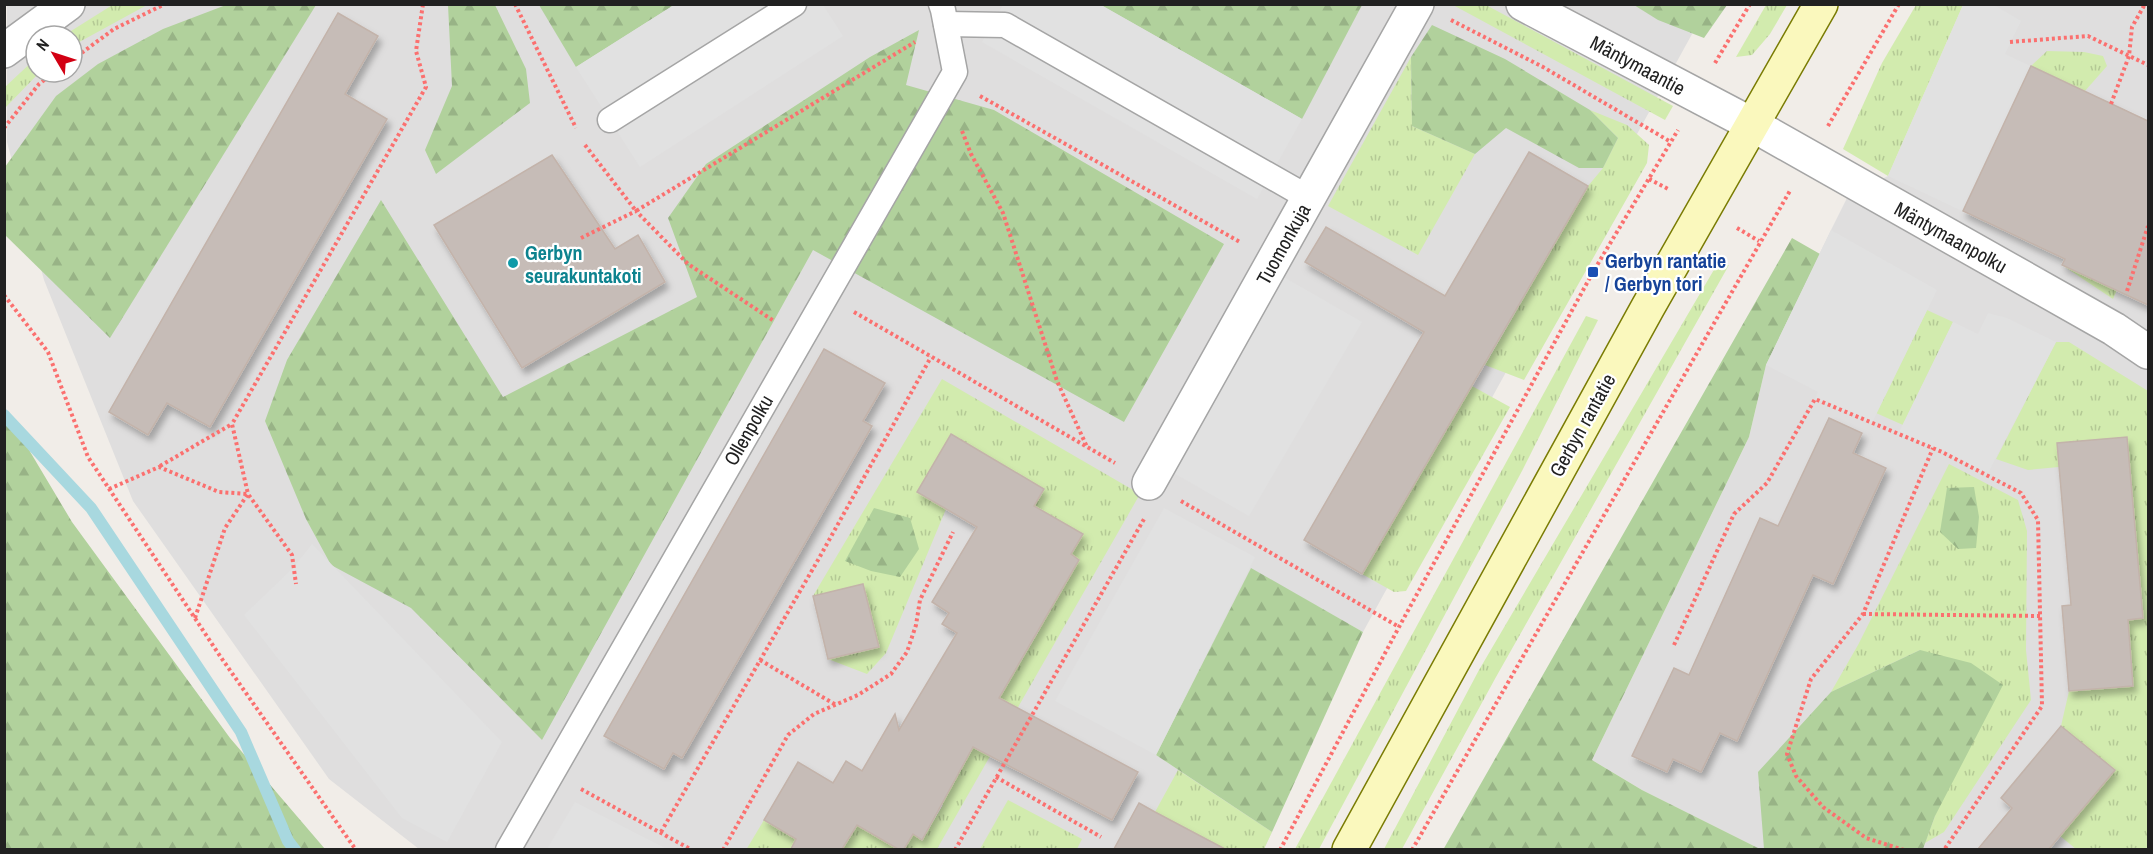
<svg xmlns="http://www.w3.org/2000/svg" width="2153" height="854" viewBox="0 0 2153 854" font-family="'Archivo Narrow',sans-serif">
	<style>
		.residential { fill: #dfdede; fill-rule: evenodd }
		.grass { fill: url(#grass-tufts) }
		.forest { fill: url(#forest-firs) }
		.parking { fill: #e1e1e1 }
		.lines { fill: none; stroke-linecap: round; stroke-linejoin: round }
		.stream { stroke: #a8d8df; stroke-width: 12 }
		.building { fill: #c6bcb7; stroke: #c3b3aa; stroke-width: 1.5; filter: url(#shadow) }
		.service-casing { stroke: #a5a5a5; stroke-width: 27 }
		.minor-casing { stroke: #a5a5a5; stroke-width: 36 }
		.tertiary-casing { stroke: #a5a5a5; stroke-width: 36 }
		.secondary-casing { stroke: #7a7c04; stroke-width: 36 }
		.path { stroke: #fb706f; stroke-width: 4; stroke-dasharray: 3 3; stroke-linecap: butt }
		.service { stroke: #fff; stroke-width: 24 }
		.minor { stroke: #fff; stroke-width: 33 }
		.tertiary { stroke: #fff; stroke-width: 33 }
		.secondary { stroke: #faf8bd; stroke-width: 33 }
		.culture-dot { fill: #0f9aa8; stroke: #fff; stroke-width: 2 }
		.transit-dot { fill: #1a4fb4; stroke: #fff; stroke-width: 2 }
		.labels { text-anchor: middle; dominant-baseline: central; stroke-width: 4.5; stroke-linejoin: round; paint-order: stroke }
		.street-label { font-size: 20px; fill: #212121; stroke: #fff }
		.culture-label { font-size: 20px; font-weight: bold; fill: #0d838f; stroke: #fff; text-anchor: start }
		.transit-label { font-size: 20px; font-weight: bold; fill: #164399; stroke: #fff; text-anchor: start }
	</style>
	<defs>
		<pattern id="grass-tufts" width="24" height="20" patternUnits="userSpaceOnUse" patternTransform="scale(1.5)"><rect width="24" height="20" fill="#d2ebae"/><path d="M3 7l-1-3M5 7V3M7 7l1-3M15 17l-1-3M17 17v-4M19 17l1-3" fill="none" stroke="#b4c995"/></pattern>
		<pattern id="forest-firs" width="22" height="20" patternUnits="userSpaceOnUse" patternTransform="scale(1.5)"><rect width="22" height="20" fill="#b1d19c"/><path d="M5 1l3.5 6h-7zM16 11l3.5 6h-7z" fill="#98b386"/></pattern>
		<filter id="shadow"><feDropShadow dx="3.5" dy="6" stdDeviation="3" flood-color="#0004"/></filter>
	</defs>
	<rect width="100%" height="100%" fill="#f1ede8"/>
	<g class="residential">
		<path d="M 7,5 L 1708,5 L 1363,632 L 1251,569 L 1156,755 L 1272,832 L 1264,849 L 419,849 L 329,779 L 133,501 L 44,280 L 7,142 ZM 36,36 L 72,36 L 72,72 L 36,72 Z"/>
		<path d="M 1963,5 L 2148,5 L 2148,848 L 1760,849 L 1642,790 L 1592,760 L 1749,437 L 1766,365 L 1831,230 L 1848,196 L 1888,176 Z"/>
	</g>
	<g class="grass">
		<path d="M 114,4 L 147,5 L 72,46 L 72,36 L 63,36 Z"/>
		<path d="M 1453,5 L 1486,5 L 1673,106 L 1665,120 Z"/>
		<path d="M 1766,5 L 1787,5 L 1770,34 L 1752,55 L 1736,57 Z"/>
		<path d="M 1916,5 L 1963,5 L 1888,176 L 1843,149 L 1882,63 Z"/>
		<path d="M 2047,51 L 2084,52 L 2103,56 L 2107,66 L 2085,91 L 2031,66 Z"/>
		<path d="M 1411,57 L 1412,126 L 1475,154 L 1418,255 L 1328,206 Z"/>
		<path d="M 36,58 L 36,72 L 40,72 L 5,108 L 5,87 Z"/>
		<path d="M 1590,110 L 1627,125 L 1649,145 L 1647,163 L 1524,380 L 1485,365 L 1588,186 L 1603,168 L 1618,138 Z"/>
		<path d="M 2148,182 L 2148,220 L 2113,299 L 2062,265 L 2102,283 Z"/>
		<path d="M 1729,265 L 1496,677 L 1402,849 L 1384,849 L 1479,670 L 1715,268 Z"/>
		<path d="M 1927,310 L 1953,322 L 1903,425 L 1876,413 Z"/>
		<path d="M 1586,316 L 1598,320 L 1522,471 L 1319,849 L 1295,849 Z"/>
		<path d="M 2056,342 L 2069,342 L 2148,391 L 2148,848 L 2147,849 L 2076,849 L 2060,836 L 2115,770 L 2061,726 L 2069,691 L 2133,685 L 2128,620 L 2143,618 L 2127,438 L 2057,443 L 2059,467 L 2028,470 L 1996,459 Z"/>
		<path d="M 942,379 L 1140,494 L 937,849 L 904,849 L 913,834 L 922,840 L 943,805 L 933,799 L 971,727 L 1018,666 L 1040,629 L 1032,624 L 1079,560 L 1071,554 L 1082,534 L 1034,506 L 1044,489 L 951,434 L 917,492 L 946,509 L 886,653 L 867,674 L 828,659 L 863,651 L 876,634 L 863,584 L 813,596 Z"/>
		<path d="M 1472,386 L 1510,407 L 1406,591 L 1394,592 L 1362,574 Z"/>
		<path d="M 1949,464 L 2018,500 L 2027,531 L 2026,650 L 2031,700 L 1944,832 L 1925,843 L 1935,816 L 1920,650 L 1831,692 L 1858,645 Z"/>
		<path d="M 1178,770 L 1272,832 L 1264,849 L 1212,849 L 1215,844 L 1155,812 Z"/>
		<path d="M 1008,800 L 1082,839 L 1077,849 L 980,849 Z"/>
		<path d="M 764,820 L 796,839 L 792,849 L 746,850 Z"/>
		<path d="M 857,825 L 898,849 L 842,850 Z"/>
	</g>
	<g class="forest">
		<path d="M 226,5 L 316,5 L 110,338 L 5,235 L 5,167 L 56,96 L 98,64 L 163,29 Z"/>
		<path d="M 448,5 L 495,5 L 526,69 L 530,103 L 436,174 L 425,150 L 452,86 Z"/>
		<path d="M 539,5 L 674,5 L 576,67 Z"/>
		<path d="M 1101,5 L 1362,5 L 1302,119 Z"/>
		<path d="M 1634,5 L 1727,5 L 1704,38 L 1658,20 Z"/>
		<path d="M 1432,25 L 1505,59 L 1590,110 L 1618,138 L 1603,168 L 1579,168 L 1506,128 L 1475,154 L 1412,126 L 1411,57 Z"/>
		<path d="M 919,30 L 906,85 L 994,110 L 1224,244 L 1124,422 L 813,250 L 542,740 L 411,608 L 331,565 L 306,519 L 265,421 L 287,360 L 381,200 L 503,397 L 697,297 L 668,218 L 706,164 L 870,57 Z"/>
		<path d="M 1792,238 L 1820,254 L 1766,365 L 1749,437 L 1592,760 L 1642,790 L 1760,849 L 1443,850 Z"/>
		<path d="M 4,408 L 72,522 L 230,738 L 325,849 L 5,849 Z"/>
		<path d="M 1974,487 L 1979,517 L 1976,548 L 1958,549 L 1940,532 L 1947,488 Z"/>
		<path d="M 874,508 L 910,518 L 919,549 L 900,577 L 871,571 L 845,561 Z"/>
		<path d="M 1251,568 L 1363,632 L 1272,832 L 1156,755 Z"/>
		<path d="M 1920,650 L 1971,663 L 2003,685 L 1935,816 L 1923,849 L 1764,849 L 1758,772 L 1831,692 Z"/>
	</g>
	<g class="parking">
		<path d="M 674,5 L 823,5 L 843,36 L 640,167 L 576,67 Z"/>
		<path d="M 1003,5 L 1101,5 L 1302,119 L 1257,199 L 982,42 Z"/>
		<path d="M 1963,5 L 1994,5 L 2021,21 L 2005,54 L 2111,104 L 2148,118 L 2148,182 L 2102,283 L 2062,265 L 2017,237 L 1888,176 Z"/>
		<path d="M 1831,230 L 1937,290 L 1872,423 L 1815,399 L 1818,392 L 1766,365 Z"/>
		<path d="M 1282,276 L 1362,322 L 1249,516 L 1170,471 Z"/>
		<path d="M 1988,313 L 2007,318 L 2056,342 L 1987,475 L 1942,452 L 1898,434 L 1953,322 L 1978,334 Z"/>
		<path d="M 1164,508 L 1255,557 L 1156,755 L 1055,701 Z"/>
		<path d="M 312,544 L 502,742 L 447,842 L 402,818 L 244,615 L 293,568 Z"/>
		<path d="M 575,802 L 624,827 L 667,849 L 547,849 Z"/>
	</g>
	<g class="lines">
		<path class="stream" d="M 4,415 L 91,508 L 241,732 L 288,841 L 295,850"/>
	</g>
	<g class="building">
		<path d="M 338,13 L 378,36 L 345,94 L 387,119 L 210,427 L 167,403 L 148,435 L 109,412 Z"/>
		<path d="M 2031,66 L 2148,121 L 2148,305 L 2062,265 L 2065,259 L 1963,211 Z"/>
		<path d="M 1529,152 L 1588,186 L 1362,574 L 1304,540 L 1424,332 L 1305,262 L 1326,227 L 1445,296 Z"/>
		<path d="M 552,155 L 615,249 L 638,235 L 665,282 L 522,368 L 434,225 Z"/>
		<path d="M 824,349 L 885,383 L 863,421 L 872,426 L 682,758 L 673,753 L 664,769 L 604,736 Z"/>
		<path d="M 1829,418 L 1862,433 L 1853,453 L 1886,468 L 1833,584 L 1813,575 L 1737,741 L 1720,733 L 1701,772 L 1673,759 L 1667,772 L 1632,756 L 1674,668 L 1689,675 L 1760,518 L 1778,526 Z"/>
		<path d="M 951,434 L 1044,489 L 1034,506 L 1083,534 L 1071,554 L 1079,560 L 999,698 L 1138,772 L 1112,820 L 973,747 L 922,840 L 913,834 L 904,849 L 898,849 L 857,825 L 842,849 L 791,849 L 796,839 L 764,820 L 798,762 L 833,783 L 846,761 L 862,771 L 895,714 L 899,730 L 957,633 L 942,624 L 949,613 L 932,602 L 977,527 L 917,492 Z"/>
		<path d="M 2127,437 L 2143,618 L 2128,620 L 2133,686 L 2069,691 L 2062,606 L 2071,605 L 2057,443 Z"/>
		<path d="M 863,584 L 879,647 L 828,659 L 813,596 Z"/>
		<path d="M 2061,726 L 2115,770 L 2049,849 L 1978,849 L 2012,808 L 2001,798 Z"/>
		<path d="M 1139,803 L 1155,812 L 1225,849 L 1114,849 Z"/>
	</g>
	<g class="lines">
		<g class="service-casing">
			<g id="service">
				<path d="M 946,24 L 1005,25 L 1309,198"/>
				<path d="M 610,120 L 794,4"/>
				<path d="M 508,850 L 955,72 L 943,10 L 941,4"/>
			</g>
		</g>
		<g class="minor-casing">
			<g id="minor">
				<path d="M 1753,125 L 2114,329 L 2148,352"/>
				<path d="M 1149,483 L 1417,4"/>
			</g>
		</g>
		<g class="tertiary-casing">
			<g id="tertiary">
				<path d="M 1523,4 L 1753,125"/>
				<path d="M 4,51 L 68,4"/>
			</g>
		</g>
		<g class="secondary-casing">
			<path id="secondary" d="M 1349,850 L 1648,307 L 1821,4"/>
		</g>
		<g class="path">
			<path d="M 515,4 L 576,128"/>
			<path d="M 1451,20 L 1543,67 L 1671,142"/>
			<path d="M 2010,42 L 2088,36 L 2148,65"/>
			<path d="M 72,60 L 114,29 L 165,4"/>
			<path d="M 1715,63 L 1750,4"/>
			<path d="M 980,96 L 1240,242"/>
			<path d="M 2111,104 L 2129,56 L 2132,27 L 2145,4"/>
			<path d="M 1828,126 L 1899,4"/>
			<path d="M 4,128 L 39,84 L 55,72"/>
			<path d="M 962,131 L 971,154 L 1003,213 L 1057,381 L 1087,447"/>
			<path d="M 585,145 L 636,211 L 915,42"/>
			<path d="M 1649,179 L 1670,190"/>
			<path d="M 1737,228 L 1759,241"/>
			<path d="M 581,238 L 636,211 L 688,264 L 774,321"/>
			<path d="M 2127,291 L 2148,226"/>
			<path d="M 4,295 L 48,352 L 88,457 L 220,656 L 356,850"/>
			<path d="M 854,312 L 1115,463"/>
			<path d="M 160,466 L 232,424"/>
			<path d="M 109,489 L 159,467 L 219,492 L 248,494 L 292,555 L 296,584"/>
			<path d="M 1181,501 L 1399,627"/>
			<path d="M 1863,614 L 2040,616"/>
			<path d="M 195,618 L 225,528 L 248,494 L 232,424 L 426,87 L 416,51 L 423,4"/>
			<path d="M 1674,645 L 1734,514 L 1767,483 L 1815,399 L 1942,452 L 2021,493 L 2038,520 L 2042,706 L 1944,850"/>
			<path d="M 760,660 L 836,705"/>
			<path d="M 996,777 L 1101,837"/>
			<path d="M 581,789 L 692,850"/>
			<path d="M 661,832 L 818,560 L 931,357"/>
			<path d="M 723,850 L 788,735 L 814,714 L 858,695 L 891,674 L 907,652 L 916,625 L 920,600 L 953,532"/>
			<path d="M 955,850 L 1144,519"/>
			<path d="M 1280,850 L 1399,627 L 1593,272 L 1678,130"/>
			<path d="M 1412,850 L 1791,189"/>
			<path d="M 1904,850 L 1866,838 L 1823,807 L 1796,776 L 1787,754 L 1811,679 L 1863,614 L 1933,448"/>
		</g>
		<use href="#service" class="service"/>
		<use href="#minor" class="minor"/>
		<use href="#tertiary" class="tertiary"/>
		<use href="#secondary" class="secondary"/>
	</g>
	<circle class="culture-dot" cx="513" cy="263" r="6"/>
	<rect class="transit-dot" x="1587" y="266" width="12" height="12" rx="3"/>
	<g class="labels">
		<g class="street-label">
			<text transform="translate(1638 65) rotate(28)">Mäntymaantie</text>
			<text transform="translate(1951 237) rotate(29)">Mäntymaanpolku</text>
			<text transform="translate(1283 244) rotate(-61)">Tuomonkuja</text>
			<text transform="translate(1582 425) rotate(-61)">Gerbyn rantatie</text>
			<text transform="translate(748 430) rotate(-60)">Ollenpolku</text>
		</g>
		<g class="culture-label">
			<text x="525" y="252">Gerbyn<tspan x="525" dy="23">seurakuntakoti</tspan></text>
		</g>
		<g class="transit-label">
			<text x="1605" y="260">Gerbyn rantatie<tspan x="1605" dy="23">/ Gerbyn tori</tspan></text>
		</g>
	</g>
	<rect width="2153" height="854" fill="none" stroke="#212121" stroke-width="12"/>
	<g transform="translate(54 54) rotate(309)"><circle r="28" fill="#ffffff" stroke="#a6a6a6" stroke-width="1.5"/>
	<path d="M0-4.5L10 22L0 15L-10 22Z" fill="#d20013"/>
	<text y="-9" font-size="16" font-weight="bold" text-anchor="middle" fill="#212121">N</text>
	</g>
</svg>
